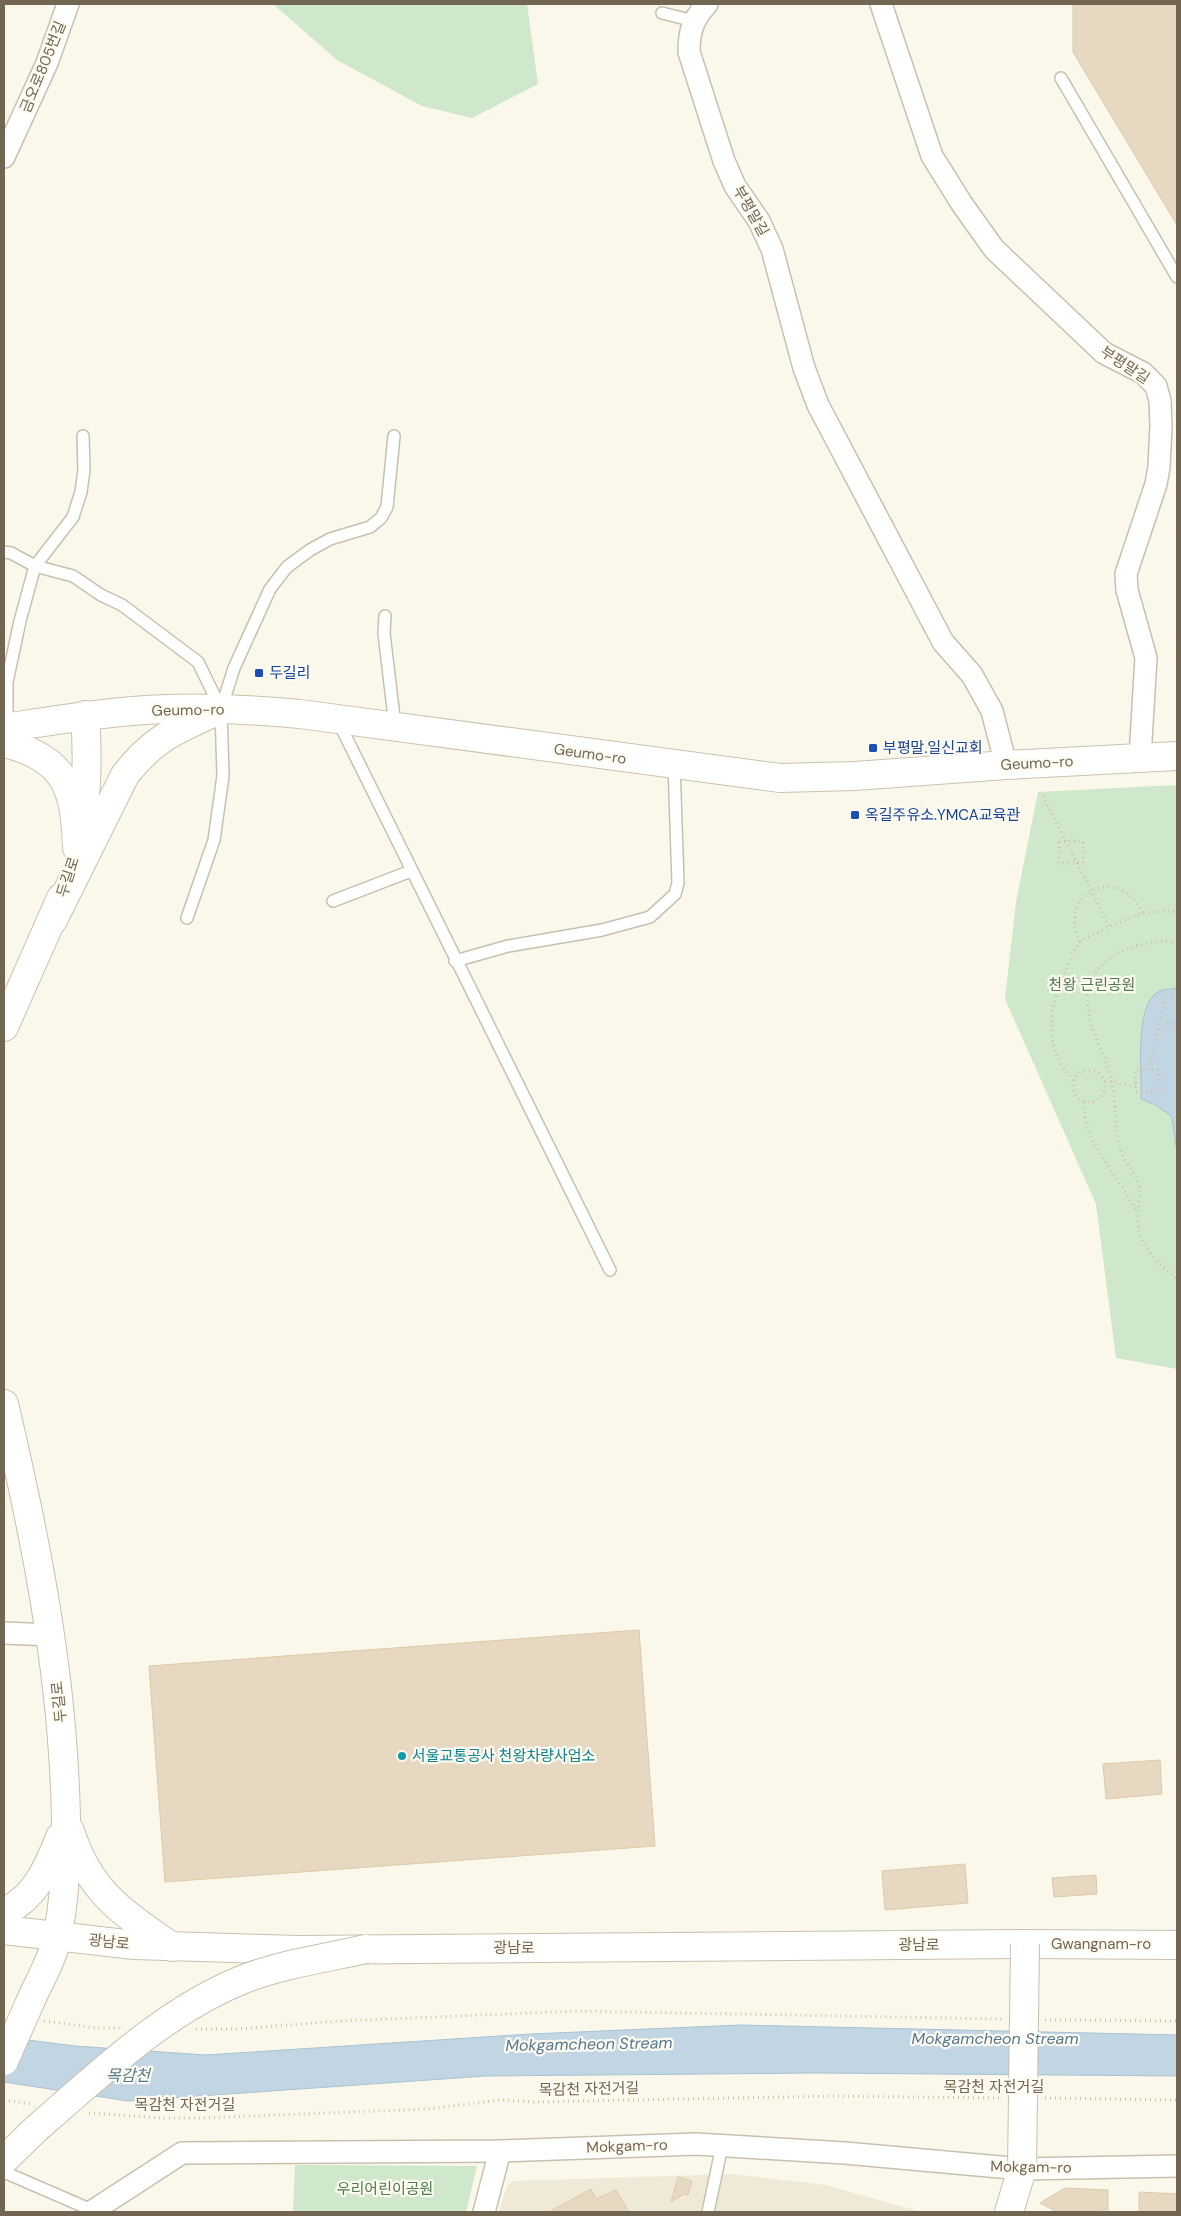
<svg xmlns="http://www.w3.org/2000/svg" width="1181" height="2216" viewBox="0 0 1181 2216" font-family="'DM Sans','Noto Sans KR',sans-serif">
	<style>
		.residential { fill: #eeead7 }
		.green { fill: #cfe7ca }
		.water { fill: #c1d5e2; stroke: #a9c2d2 }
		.building { fill: #e7d9c1; stroke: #ddc9a8 }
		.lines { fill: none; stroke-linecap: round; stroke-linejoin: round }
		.service-casing { stroke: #c8c0af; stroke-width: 14 }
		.minor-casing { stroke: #c8c0af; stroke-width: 24 }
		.tertiary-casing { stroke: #c8c0af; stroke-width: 30 }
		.secondary-casing { stroke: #cbc2ae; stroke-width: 30 }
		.path { stroke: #d1c2a9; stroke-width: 3; stroke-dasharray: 1 4; stroke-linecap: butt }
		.service { stroke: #fff; stroke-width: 11 }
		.minor { stroke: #fff; stroke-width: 21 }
		.tertiary { stroke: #fff; stroke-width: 28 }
		.secondary { stroke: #fff; stroke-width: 28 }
		.tertiary-bridge-casing { stroke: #c8c0af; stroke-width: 30; stroke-linecap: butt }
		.tertiary-bridge { stroke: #fff; stroke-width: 28 }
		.transit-dot { fill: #1a4fb4; stroke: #fdfbf1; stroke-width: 2 }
		.culture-dot { fill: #0f9aa8; stroke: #fdfbf1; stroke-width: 2 }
		.labels { text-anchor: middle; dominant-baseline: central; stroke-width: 4.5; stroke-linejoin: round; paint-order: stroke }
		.street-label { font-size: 15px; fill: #726551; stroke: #fdfbf1 }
		.transit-label { font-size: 15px; fill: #164399; stroke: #fdfbf1; text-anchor: start }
		.park-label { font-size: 15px; fill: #507c4d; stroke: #fdfbf1 }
		.culture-label { font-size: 15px; fill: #0d838f; stroke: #fdfbf1; text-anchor: start }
		.water-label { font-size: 16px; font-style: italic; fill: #54788f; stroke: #fdfbf1 }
	</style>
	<rect width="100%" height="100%" fill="#faf8eb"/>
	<path class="residential" d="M 733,2174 L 825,2185 L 922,2212 L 499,2212 L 507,2186 L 513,2181 Z"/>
	<g class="green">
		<path d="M 273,4 L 527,4 L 538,84 L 472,118 L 422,106 L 337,60 Z"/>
		<path d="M 1177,785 L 1177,1369 L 1116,1358 L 1096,1204 L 1005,999 L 1016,902 L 1038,792 Z"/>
		<path d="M 295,2165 L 477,2166 L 466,2212 L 293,2212 Z"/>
	</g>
	<g class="water">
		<path d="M 1177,988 L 1177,1153 L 1172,1117 L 1156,1105 L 1141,1099 C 1142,1074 1134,1005 1158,992 C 1163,989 1172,989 1177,988 Z"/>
		<path d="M 740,2025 L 1177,2035 L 1177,2076 L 817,2073 L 486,2076 L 128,2101 L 4,2082 L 4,2037 L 75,2046 L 206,2055 L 531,2034 Z"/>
	</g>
	<g class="building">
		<path d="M 1073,4 L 1177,4 L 1177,225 L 1073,52 Z"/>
		<path d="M 639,1630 L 655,1846 L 165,1882 L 149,1666 Z"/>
		<path d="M 1160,1760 L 1162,1794 L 1106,1799 L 1103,1764 Z"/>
		<path d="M 965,1864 L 968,1903 L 885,1910 L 882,1871 Z"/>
		<path d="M 1096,1875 L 1097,1894 L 1054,1897 L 1052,1878 Z"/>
		<path d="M 678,2177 L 692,2181 L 688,2195 L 684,2194 L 671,2202 Z"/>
		<path d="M 1065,2188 L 1108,2190 L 1108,2210 L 1098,2210 L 1098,2212 L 1057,2212 L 1040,2203 Z"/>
		<path d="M 591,2189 L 596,2199 L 616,2190 L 629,2212 L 549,2212 Z"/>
		<path d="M 1139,2192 L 1177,2194 L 1177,2212 L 1139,2212 Z"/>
	</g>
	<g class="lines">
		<g class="service-casing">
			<g id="service">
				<path d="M 662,13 L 694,21"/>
				<path d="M 1061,78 L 1177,277"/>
				<path d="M 4,552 L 11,553 L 35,566 L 73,576 L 101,595 L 122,605 L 198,662 L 220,707"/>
				<path d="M 385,616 L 384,633 L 395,726"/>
				<path d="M 338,721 L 610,1270"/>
				<path d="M 7,728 L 7,682 L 20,621 L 35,566 L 73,517 L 81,492 L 84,470 L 83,436"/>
				<path d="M 333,901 L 411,871"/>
				<path d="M 187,918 L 214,840 L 223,776 L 221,709 L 234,668 L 270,589 L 287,567 L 310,550 L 330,539 L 370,527 L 381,518 L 387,507 L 394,436"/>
				<path d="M 455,961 L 508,946 L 602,930 L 650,917 L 675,894 L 678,883 L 674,765"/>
				<path d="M 4,2172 L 94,2211"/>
				<path d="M 708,2212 L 722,2146"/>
			</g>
		</g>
		<g class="minor-casing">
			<g id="minor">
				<path d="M 707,4 C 693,19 689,31 689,52 L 724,161 L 735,186 L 759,221 L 772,249 L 804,368 L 818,405 L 943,642 L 972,675 L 992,711 L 1006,765"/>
				<path d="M 881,4 L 932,156 L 962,204 L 994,249 L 1104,353 L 1143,373 L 1156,386 L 1160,401 L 1161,426 L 1159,467 L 1156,484 L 1126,574 L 1127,590 L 1146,658 L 1140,757"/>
				<path d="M 4,157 L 47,63 L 68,4"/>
				<path d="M 4,1633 L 51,1635"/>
				<path d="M 91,2212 L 182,2153 L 500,2151 L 696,2144 L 845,2153 L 1022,2169 L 1177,2166"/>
				<path d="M 484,2212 L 500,2151"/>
			</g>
		</g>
		<g class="tertiary-casing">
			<g id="tertiary">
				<path d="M 79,838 C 88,797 88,757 85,715"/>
				<path d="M 4,1027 L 61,898"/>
				<path d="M 4,1404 C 31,1519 55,1635 63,1753 C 67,1813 69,1875 58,1934 C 54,1956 40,1980 31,2000"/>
				<path d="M 70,1831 C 90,1893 121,1911 172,1947"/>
				<path d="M 4,1912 C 35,1898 48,1868 60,1837"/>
				<path d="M 4,1930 L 134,1945 L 299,1950 L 1025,1944 L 1177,1945"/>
				<path d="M 4,2160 L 37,2128"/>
				<path d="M 1009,2212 L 1022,2169"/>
			</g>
		</g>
		<g class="secondary-casing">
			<g id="secondary">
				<path d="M 4,728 C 58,720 112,711 166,709 C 211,707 255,710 300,714 L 780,778 L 855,776 L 1006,765 L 1177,756"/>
				<path d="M 4,743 C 67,758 75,790 77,848"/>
				<path d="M 53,920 L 125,775 C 152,740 173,731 213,713"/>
			</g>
		</g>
		<g class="path">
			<path d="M 1043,796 L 1110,928"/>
			<rect x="1059" y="841" width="24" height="22"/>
			<path d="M 1080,942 C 1055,893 1121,862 1142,913"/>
			<path d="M 1177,942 C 1144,938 1096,953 1088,990 C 1083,1012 1101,1049 1109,1070 C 1118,1096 1112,1127 1122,1153 C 1126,1165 1137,1172 1139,1186 C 1141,1201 1135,1217 1139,1232 C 1145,1251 1161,1267 1177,1278"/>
			<path d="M 1177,996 L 1165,994 L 1160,1021 L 1177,1024"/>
			<path d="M 1150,1069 L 1160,1021"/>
			<path d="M 1159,1069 L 1160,1091 L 1136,1092 L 1135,1070 Z"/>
			<circle cx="1089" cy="1086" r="16"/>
			<path d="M 1074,1080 C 1041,1048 1049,1007 1066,970 C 1069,961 1073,949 1080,942 C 1084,938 1135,915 1143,913 C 1154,911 1166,912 1177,911"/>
			<path d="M 1105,1082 C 1115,1080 1125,1087 1136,1085"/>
			<path d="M 1085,1102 L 1085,1120 L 1091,1139 L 1137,1211"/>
			<path d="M 1045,2020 L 1177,2021"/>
			<path d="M 44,2021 L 97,2028 L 120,2028"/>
			<path d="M 196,2029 L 236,2029 L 340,2021 L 577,2011 L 1002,2019"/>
			<path d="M 1045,2098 L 1177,2100"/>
			<path d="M 4,2100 L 31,2104"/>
			<path d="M 89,2113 L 162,2118 L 200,2118 L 427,2109 L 500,2100 L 535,2102 L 831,2096 L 1002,2098"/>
		</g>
		<use href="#service" class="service"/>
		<use href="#minor" class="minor"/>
		<use href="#tertiary" class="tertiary"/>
		<use href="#secondary" class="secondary"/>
		<g class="tertiary-bridge-casing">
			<g id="tertiary-bridge">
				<path d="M 4,2061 L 31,2000"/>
				<path d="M 37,2128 C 101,2073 164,2011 244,1979 C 282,1964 326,1958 366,1949"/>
				<path d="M 1022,2169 L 1025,1944"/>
			</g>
		</g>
		<use href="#tertiary-bridge" class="tertiary-bridge"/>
	</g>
	<g class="transit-dot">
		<rect x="254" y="668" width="10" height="10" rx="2.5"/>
		<rect x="868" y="743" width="10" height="10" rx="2.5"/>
		<rect x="850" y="810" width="10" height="10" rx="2.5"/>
	</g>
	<circle class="culture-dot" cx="402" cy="1756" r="5"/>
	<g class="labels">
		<g class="street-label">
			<text transform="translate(43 67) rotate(-68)">금오로805번길</text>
			<text transform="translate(751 211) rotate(60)">부평말길</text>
			<text transform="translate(1125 365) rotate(33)">부평말길</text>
			<text transform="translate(188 710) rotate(-1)">Geumo-ro</text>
			<text transform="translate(590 754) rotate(8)">Geumo-ro</text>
			<text transform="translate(1037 763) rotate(-3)">Geumo-ro</text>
			<text transform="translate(68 877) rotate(-72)">두길로</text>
			<text transform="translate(59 1702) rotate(-96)">두길로</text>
			<text transform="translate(109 1942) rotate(6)">광남로</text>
			<text x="1101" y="1944">Gwangnam-ro</text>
			<text x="919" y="1945">광남로</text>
			<text x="514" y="1948">광남로</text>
			<text x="994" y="2087">목감천 자전거길</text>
			<text transform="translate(589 2089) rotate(-1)">목감천 자전거길</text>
			<text x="185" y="2105">목감천 자전거길</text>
			<text transform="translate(627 2146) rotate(-2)">Mokgam-ro</text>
			<text transform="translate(1031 2167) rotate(1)">Mokgam-ro</text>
		</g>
		<g class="transit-label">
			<text x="269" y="673">두길리</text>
			<text x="883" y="748">부평말.일신교회</text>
			<text x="865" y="815">옥길주유소.YMCA교육관</text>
		</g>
		<g class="park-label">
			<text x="1092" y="985">천왕 근린공원</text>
			<text x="385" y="2189">우리어린이공원</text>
		</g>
		<g class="culture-label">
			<text x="412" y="1756">서울교통공사 천왕차량사업소</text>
		</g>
		<g class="water-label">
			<text x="995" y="2038">Mokgamcheon Stream</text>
			<text transform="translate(589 2044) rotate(-1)">Mokgamcheon Stream</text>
			<text x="128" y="2075">목감천</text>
		</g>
	</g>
	<rect width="1181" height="2216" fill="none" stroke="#726551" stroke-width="10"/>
</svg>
